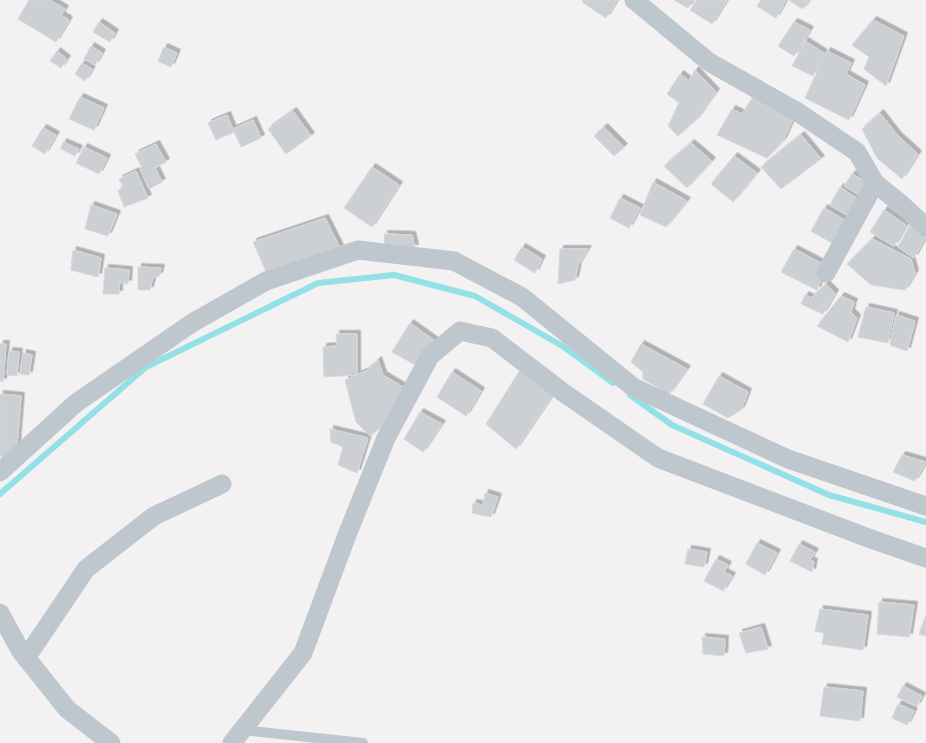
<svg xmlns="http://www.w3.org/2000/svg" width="926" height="743" viewBox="0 0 926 743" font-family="'Nunito Sans',sans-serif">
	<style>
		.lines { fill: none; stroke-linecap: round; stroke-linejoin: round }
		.stream { stroke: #93e0e7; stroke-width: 6 }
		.building { fill: #cccfd3; stroke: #d6d8dc; filter: url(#shadow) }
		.lane { stroke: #bec7cd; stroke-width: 10 }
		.street { stroke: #bec7cd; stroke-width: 19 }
	</style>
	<defs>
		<filter id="shadow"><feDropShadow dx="3.5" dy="-3.5" stdDeviation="0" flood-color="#0004"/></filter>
	</defs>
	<rect width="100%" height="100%" fill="#f3f1f2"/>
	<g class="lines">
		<g class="stream">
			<path d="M 630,395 L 672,425 L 829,495 L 926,522"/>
			<path d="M 0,494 L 146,367 L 318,283 L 394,275 L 475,296 L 564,347 L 613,383"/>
		</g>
	</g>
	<g class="building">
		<path d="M 29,0 L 50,0 L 65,9 L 61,15 L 69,20 L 56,42 L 18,19 Z"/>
		<path d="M 583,0 L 617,0 L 606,18 L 582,2 Z"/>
		<path d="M 674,0 L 693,0 L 688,8 Z"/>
		<path d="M 697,0 L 727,0 L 712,24 L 690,10 Z"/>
		<path d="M 761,0 L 786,0 L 776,18 L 757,6 Z"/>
		<path d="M 790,0 L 809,0 L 803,9 L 790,1 Z"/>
		<path d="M 873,20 L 904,36 L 886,86 L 864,69 L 869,57 L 852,45 Z"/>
		<path d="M 99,22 L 115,33 L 110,42 L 93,32 Z"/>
		<path d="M 794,22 L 810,30 L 794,56 L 778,46 Z"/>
		<path d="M 805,41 L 824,53 L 813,76 L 792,66 Z"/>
		<path d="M 91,46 L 102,53 L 95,65 L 84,59 Z"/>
		<path d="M 164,47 L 177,53 L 171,67 L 158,61 Z"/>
		<path d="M 57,51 L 67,59 L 61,68 L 50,61 Z"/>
		<path d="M 827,51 L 851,63 L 846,74 L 865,85 L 849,120 L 805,98 Z"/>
		<path d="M 82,63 L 92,69 L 85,81 L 75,74 Z"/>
		<path d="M 695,70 L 716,92 L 696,120 L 678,136 L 668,126 L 679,103 L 667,94 L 680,74 L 689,81 Z"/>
		<path d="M 80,97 L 104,108 L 94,130 L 69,119 Z"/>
		<path d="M 752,98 L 795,114 L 783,141 L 767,158 L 717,135 L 732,109 L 742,114 Z"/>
		<path d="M 293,111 L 311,136 L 286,154 L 268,129 Z"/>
		<path d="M 880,113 L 898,136 L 918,154 L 902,179 L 877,158 L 862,129 Z"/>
		<path d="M 227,115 L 234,132 L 216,140 L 208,123 Z"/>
		<path d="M 253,120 L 261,138 L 241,147 L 233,129 Z"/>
		<path d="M 604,127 L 624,147 L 614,156 L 594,136 Z"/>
		<path d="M 43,128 L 56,135 L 45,154 L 32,146 Z"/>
		<path d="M 801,135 L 821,159 L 781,189 L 761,167 Z"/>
		<path d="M 63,142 L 79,149 L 75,156 L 61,149 Z"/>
		<path d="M 691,143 L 712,161 L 687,188 L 664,166 Z"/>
		<path d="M 156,144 L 166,162 L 155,168 L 162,182 L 149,189 L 140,169 L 142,168 L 135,154 Z"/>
		<path d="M 84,147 L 107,158 L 99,174 L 76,163 Z"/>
		<path d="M 734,156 L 757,173 L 733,202 L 711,184 Z"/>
		<path d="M 372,167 L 399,185 L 372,227 L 344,208 Z"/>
		<path d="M 136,171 L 148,198 L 124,207 L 118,191 L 123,187 L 119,179 Z"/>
		<path d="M 852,174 L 870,184 L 863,197 L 844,186 Z"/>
		<path d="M 653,182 L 687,201 L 666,227 L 640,215 Z"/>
		<path d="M 840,187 L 861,201 L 853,218 L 830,205 Z"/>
		<path d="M 620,198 L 640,208 L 629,228 L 610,218 Z"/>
		<path d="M 91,205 L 117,214 L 108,236 L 85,229 Z"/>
		<path d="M 824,208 L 850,223 L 837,246 L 811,231 Z"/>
		<path d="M 884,210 L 906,225 L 894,246 L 870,232 Z"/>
		<path d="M 325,218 L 340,248 L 268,276 L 253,242 Z"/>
		<path d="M 910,225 L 926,236 L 914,258 L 898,247 Z"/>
		<path d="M 384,234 L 412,235 L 415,248 L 385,245 Z"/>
		<path d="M 872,239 L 911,259 L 915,273 L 905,290 L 871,285 L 847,264 Z"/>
		<path d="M 522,247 L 542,259 L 535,273 L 514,260 Z"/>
		<path d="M 560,249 L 588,249 L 578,265 L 575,280 L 558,284 Z"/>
		<path d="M 794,249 L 821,263 L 816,271 L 822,277 L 817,290 L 781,272 Z"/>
		<path d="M 73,250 L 101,258 L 98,277 L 71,270 Z"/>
		<path d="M 138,267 L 161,268 L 159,276 L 153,277 L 150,290 L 138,290 Z"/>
		<path d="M 105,268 L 129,270 L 128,284 L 119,283 L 119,294 L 103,294 Z"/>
		<path d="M 826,284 L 835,293 L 823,314 L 801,304 L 805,295 L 811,298 Z"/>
		<path d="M 841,296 L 854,302 L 851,312 L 857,318 L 848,342 L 817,326 Z"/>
		<path d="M 866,307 L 894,313 L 888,343 L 858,337 Z"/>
		<path d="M 896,315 L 915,321 L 907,351 L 890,345 Z"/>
		<path d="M 410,323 L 435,341 L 419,367 L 392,352 Z"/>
		<path d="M 336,334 L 357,334 L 357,375 L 324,377 L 323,347 L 337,346 Z"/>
		<path d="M 0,344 L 6,344 L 3,382 L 0,381 Z"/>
		<path d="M 641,344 L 687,369 L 669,394 L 643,379 L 643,372 L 631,362 Z"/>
		<path d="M 9,351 L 19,352 L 17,376 L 7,375 Z"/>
		<path d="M 23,353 L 32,355 L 29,375 L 20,374 Z"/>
		<path d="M 378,360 L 383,375 L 403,387 L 391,408 L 389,421 L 370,436 L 356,422 L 345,380 L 366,371 Z"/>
		<path d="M 522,367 L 554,393 L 516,449 L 486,424 Z"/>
		<path d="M 452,372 L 481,391 L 466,416 L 437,397 Z"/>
		<path d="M 719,376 L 748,392 L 741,410 L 728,418 L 703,404 Z"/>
		<path d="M 0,394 L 21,396 L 16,458 L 0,456 Z"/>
		<path d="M 420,412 L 442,424 L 423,452 L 404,439 Z"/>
		<path d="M 330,429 L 368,438 L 357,473 L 338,465 L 343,447 L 331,442 Z"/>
		<path d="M 902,455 L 926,462 L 915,481 L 893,472 Z"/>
		<path d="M 485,493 L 498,497 L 491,517 L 472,513 L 473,503 L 483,505 Z"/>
		<path d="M 757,543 L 777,553 L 765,575 L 746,564 Z"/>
		<path d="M 799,544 L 815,552 L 810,560 L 814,562 L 812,572 L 790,561 Z"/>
		<path d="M 688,549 L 707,552 L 704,567 L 685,564 Z"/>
		<path d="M 716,559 L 728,565 L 724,572 L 732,576 L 723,591 L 704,581 Z"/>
		<path d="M 879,602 L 914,605 L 909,637 L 877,634 Z"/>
		<path d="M 820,609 L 868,615 L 863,650 L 822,644 L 824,633 L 815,631 Z"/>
		<path d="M 926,615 L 926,636 L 919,634 Z"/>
		<path d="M 761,627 L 768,649 L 746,653 L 739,633 Z"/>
		<path d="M 702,637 L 725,639 L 724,656 L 703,654 Z"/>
		<path d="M 903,686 L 922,696 L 917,706 L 897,697 Z"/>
		<path d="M 824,687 L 863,691 L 860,721 L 820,716 Z"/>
		<path d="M 898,704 L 914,711 L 907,725 L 892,718 Z"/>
	</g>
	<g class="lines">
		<path class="lane" d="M 242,730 L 363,743"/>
		<g class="street">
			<path d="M 634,0 L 709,62 L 796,111 L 857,152 L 875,183 L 901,204 L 926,227"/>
			<path d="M 826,273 L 875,183"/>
			<path d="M 0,472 L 76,403 L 192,323 L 266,281 L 358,250 L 454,261 L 522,297 L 633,387 L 788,459 L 926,506"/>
			<path d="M 0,613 L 20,650 L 67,709 L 111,743"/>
			<path d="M 26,658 L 86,569 L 154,516 L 222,484"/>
			<path d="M 232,743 L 303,653 L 347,535 L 386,438 L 430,356 L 460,331 L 492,338 L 564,393 L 658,458 L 871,539 L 926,558"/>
		</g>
	</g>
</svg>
